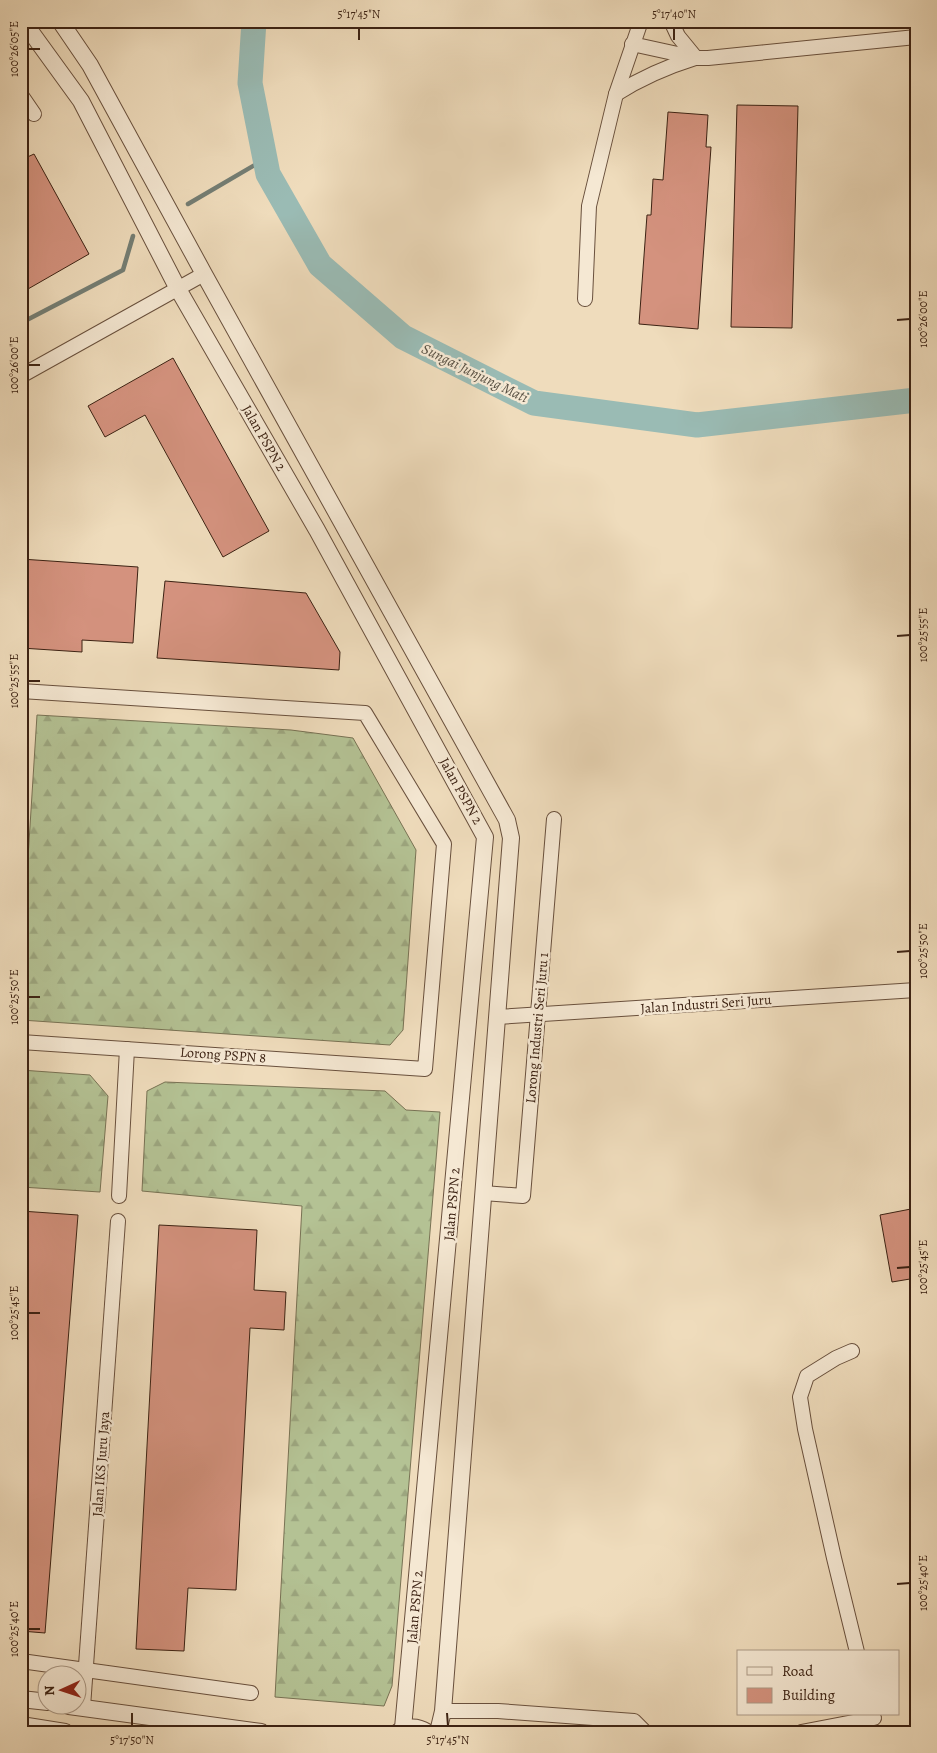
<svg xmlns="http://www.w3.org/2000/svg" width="937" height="1753" viewBox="0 0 937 1753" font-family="Alegreya,serif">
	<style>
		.forest { fill: url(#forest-firs); stroke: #787254 }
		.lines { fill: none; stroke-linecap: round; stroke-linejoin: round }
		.stream { stroke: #747e74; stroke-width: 4.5 }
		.river { stroke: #9abbb4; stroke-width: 25 }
		.building { fill: #d4927e; stroke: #3c2213 }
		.minor-casing { stroke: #69503d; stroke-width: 16 }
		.tertiary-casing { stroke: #69503d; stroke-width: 18 }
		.minor { stroke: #f5e8d3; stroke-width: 14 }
		.tertiary { stroke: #f5e8d3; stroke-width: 16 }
		.ticks { fill: none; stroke: #3c2213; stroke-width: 2 }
		.labels { text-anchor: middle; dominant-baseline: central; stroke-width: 5; stroke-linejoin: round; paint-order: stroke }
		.street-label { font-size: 14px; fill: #3c2213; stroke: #f5e8d3 }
		.water-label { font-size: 15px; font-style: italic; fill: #585043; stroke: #f5e8d3 }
		.neatline { fill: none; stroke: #3c2213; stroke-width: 2 }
		.ticks-label { font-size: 12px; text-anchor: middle; fill: #3c2213 }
	</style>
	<defs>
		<pattern id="forest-firs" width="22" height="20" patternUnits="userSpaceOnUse" patternTransform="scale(1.25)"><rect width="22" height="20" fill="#b4c294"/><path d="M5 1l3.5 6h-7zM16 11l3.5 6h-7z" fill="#9ca67f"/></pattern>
	</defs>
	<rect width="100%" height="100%" fill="#efdcbc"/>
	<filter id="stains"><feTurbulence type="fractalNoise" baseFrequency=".004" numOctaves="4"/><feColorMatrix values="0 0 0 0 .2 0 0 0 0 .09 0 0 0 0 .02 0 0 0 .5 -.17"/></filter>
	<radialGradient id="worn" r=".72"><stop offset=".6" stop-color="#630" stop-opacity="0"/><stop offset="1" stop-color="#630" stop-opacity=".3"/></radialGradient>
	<g class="forest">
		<path d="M 37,715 L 291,730 L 353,738 L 416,850 L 403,1030 L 390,1045 L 21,1020 L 21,874 L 27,874 Z"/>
		<path d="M 21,1070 L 90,1075 L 108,1096 L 100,1192 L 21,1187 Z"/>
		<path d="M 165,1082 L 385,1091 L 406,1110 L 440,1112 L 392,1686 L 384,1706 L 275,1697 L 302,1206 L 142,1191 L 147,1091 Z"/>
	</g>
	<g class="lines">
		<g class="stream">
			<path d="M 188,204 L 265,159"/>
			<path d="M 21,323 L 123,270 L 133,236"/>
		</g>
		<path class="river" d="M 254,21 L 250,83 L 268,174 L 320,265 L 403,337 L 534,403 L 697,425 L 916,400"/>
	</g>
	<g class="building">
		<path d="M 737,105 L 798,106 L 792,328 L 731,327 Z"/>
		<path d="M 668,112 L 708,115 L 706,147 L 711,147 L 698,329 L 639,324 L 647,215 L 651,215 L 653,179 L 663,180 Z"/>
		<path d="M 34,154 L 89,254 L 21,293 L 21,160 Z"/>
		<path d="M 173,358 L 269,531 L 223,557 L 145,415 L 105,437 L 88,406 Z"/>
		<path d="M 21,559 L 138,567 L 133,643 L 82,640 L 82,652 L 21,648 Z"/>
		<path d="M 165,581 L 306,593 L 340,652 L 339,670 L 157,658 Z"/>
		<path d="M 916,1208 L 916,1278 L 892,1282 L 880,1215 Z"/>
		<path d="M 21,1211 L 78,1215 L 45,1633 L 21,1631 Z"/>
		<path d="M 159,1225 L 257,1230 L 254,1290 L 286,1292 L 284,1330 L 250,1328 L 236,1590 L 188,1588 L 184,1651 L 136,1649 Z"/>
	</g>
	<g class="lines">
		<g class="minor-casing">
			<g id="minor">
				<path d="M 671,21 L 678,36 L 696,58"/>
				<path d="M 632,44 L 696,58 L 708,58 L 916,37"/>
				<path d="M 616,94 C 641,78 666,67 695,58"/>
				<path d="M 21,95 L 34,114"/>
				<path d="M 585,299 L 589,206 L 616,94 L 641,21"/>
				<path d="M 21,376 L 204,274"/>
				<path d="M 21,691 L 365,713 L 444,844 L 425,1069 L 21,1042"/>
				<path d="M 497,1017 L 916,990"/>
				<path d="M 483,1193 L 523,1196 L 554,819"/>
				<path d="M 119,1196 L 127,1049"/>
				<path d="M 852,1351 L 836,1358 L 807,1376 L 800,1397 L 805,1429 L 834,1558 L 857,1652"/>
				<path d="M 21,1661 L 251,1693"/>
				<path d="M 83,1707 L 118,1221"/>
				<path d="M 443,1711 L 498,1711 L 634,1721 L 645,1732"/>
				<path d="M 801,1732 L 874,1718"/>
			</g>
		</g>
		<g class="tertiary-casing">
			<g id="tertiary">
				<path d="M 23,21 L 81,101 L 178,289 L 317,530 L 485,837 L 403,1728"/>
				<path d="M 60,21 L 90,65 L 204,274 L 507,820 L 511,838 L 443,1711 L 438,1732"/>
				<path d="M 21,1699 L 48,1702"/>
				<path d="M 69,1706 L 261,1732"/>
				<path d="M 21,1725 L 65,1732"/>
				<path d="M 398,1732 C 408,1726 417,1726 427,1732"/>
			</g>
		</g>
		<use href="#minor" class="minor"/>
		<use href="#tertiary" class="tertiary"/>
	</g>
	<path class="ticks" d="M 359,28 L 359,40M 674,28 L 674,40M 28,49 L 40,49M 897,320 L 910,319M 28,365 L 40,365M 897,636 L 910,635M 28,681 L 40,681M 897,952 L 910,951M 28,997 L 40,997M 897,1268 L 910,1267M 28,1313 L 40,1313M 897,1584 L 910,1583M 28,1629 L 40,1629M 132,1713 L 132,1726M 447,1713 L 448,1726"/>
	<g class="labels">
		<g class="street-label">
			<text transform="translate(264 438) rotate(60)">Jalan PSPN 2</text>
			<text transform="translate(461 791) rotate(61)">Jalan PSPN 2</text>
			<text transform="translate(706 1004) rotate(-4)">Jalan Industri Seri Juru</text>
			<text transform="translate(537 1028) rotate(-85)">Lorong Industri Seri Juru 1</text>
			<text transform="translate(223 1055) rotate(4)">Lorong PSPN 8</text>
			<text transform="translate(452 1204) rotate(-85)">Jalan PSPN 2</text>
			<text transform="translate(101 1464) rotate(-86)">Jalan IKS Juru Jaya</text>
			<text transform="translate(415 1607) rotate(-85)">Jalan PSPN 2</text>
		</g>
		<g class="water-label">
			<text transform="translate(475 373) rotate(26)">Sungai Junjung Mati</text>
		</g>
	</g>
	<rect width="937" height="1753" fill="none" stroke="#efdcbc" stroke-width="55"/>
	<rect x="737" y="1650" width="162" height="65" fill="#f5e8d3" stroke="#ab9986"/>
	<rect x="747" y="1667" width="25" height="8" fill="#f5e8d3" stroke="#ab9986"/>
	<text x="782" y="1676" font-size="15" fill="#3c2213">Road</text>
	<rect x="747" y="1688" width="25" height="15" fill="#d4927e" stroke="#ab9986"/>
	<text x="782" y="1700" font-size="15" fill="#3c2213">Building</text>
	<g transform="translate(62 1690) rotate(267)"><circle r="24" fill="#f5e8d3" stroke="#ab9986"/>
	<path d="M0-4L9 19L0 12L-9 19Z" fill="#8f2418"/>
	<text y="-8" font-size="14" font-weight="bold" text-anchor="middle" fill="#3c2213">N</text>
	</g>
	<rect x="28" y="28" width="882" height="1698" class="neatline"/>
	<g class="ticks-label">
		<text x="359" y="18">5°17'45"N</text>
		<text x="674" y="18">5°17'40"N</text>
		<text transform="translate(14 49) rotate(-90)" y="4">100°26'05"E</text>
		<text transform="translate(923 319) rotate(-90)" y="4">100°26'00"E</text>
		<text transform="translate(14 365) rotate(-90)" y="4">100°26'00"E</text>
		<text transform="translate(923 635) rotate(-90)" y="4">100°25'55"E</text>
		<text transform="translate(14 681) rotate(-90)" y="4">100°25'55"E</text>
		<text transform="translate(923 951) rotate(-90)" y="4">100°25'50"E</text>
		<text transform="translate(14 997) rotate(-90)" y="4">100°25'50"E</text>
		<text transform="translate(923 1267) rotate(-90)" y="4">100°25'45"E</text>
		<text transform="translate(14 1313) rotate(-90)" y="4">100°25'45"E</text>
		<text transform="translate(923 1583) rotate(-90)" y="4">100°25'40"E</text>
		<text transform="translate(14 1629) rotate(-90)" y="4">100°25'40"E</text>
		<text x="132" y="1744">5°17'50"N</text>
		<text x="448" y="1744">5°17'45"N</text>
	</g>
	<rect width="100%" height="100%" filter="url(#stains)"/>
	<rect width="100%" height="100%" fill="url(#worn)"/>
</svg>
